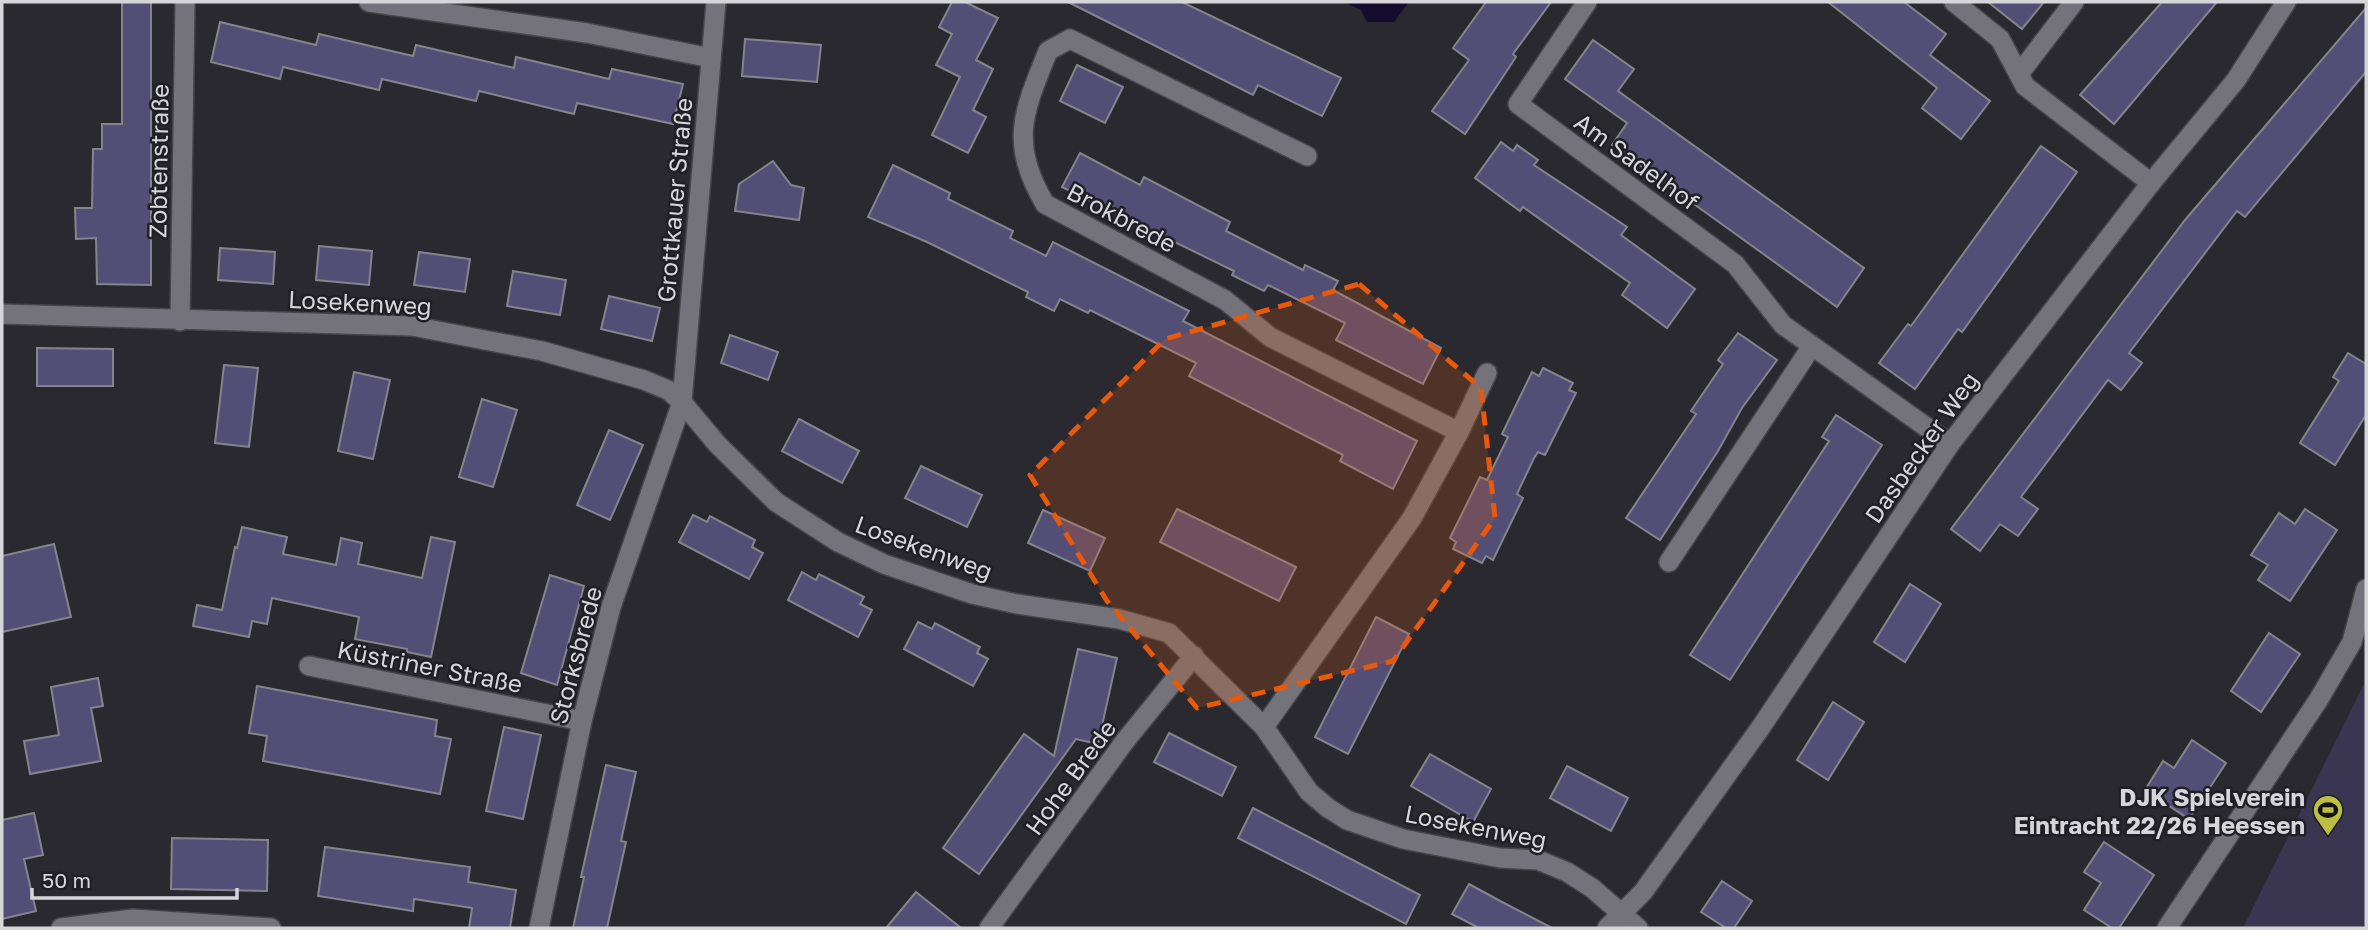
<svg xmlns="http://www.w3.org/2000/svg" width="2368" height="930" viewBox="0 0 2368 930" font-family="'Golos Text',sans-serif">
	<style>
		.green { fill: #3a3651 }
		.water { fill: #150d2e }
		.building { fill: #534e75; stroke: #85848c; stroke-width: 2 }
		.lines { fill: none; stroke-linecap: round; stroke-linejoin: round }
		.minor-casing { stroke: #45454a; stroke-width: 22 }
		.minor { stroke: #74737b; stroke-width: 19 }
		.marked { fill: #e8590c; fill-opacity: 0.2; stroke: #e8590c; stroke-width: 5; stroke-dasharray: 14 9; stroke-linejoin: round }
		.labels { text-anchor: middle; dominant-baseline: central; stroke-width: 5; stroke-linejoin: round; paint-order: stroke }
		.street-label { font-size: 24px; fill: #d6d6da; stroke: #201f26 }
		.poi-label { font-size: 24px; font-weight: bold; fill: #d6d6da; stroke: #201f26; text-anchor: end }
	</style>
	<rect width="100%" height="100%" fill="#2a2930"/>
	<path class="green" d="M 2366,680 L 2366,928 L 2243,928 Z"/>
	<path class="water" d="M 1344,2 L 1409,2 L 1394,22 L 1367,22 L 1361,10 Z"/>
	<g class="building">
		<path d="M 122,2 L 151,2 L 151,285 L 97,284 L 96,238 L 76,239 L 75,208 L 92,208 L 93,149 L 102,149 L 102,124 L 122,124 Z"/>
		<path d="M 952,2 L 965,2 L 998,18 L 976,60 L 993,69 L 973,110 L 986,117 L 968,153 L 932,135 L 960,77 L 936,65 L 952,34 L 939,27 Z"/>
		<path d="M 1068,2 L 1182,2 L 1341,78 L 1322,116 L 1258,85 L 1253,95 Z"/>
		<path d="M 1486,2 L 1551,2 L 1513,54 L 1516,57 L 1465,134 L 1432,111 L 1469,60 L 1453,48 Z"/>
		<path d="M 1828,2 L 1904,2 L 1946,34 L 1930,55 L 1990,101 L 1961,139 L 1922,108 L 1937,88 Z"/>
		<path d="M 1988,2 L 2044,2 L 2022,29 Z"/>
		<path d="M 2162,2 L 2217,2 L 2114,124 L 2080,95 Z"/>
		<path d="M 2366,8 L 2366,72 L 2245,217 L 2237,211 L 2129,353 L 2142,363 L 2121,390 L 2108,380 L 2021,497 L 2038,509 L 2018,536 L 2000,524 L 1980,551 L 1951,529 L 2185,220 Z"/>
		<path d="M 220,22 L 316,45 L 319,34 L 413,56 L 416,45 L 514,68 L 516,57 L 609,79 L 612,69 L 683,84 L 673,124 L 577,103 L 574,114 L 479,91 L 476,101 L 382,79 L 379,90 L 283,67 L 280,79 L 211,62 Z"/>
		<path d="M 745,39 L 821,45 L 817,82 L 742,76 Z"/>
		<path d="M 1593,40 L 1634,69 L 1618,91 L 1864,268 L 1837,307 L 1612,145 L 1627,123 L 1565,79 Z"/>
		<path d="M 1077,65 L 1123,87 L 1105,123 L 1060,101 Z"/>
		<path d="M 1501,142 L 1513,151 L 1517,145 L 1538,160 L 1534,165 L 1627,227 L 1621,235 L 1695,289 L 1667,328 L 1622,295 L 1630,283 L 1523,207 L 1520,211 L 1475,178 Z"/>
		<path d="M 2041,146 L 2077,172 L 1962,332 L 1958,329 L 1915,389 L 1879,363 L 1908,324 L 1911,326 Z"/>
		<path d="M 1080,153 L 1140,185 L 1144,177 L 1230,222 L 1226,231 L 1303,270 L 1305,265 L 1338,281 L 1333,290 L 1441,348 L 1423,384 L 1336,340 L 1345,323 L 1268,285 L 1264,291 L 1232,275 L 1234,271 L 1062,187 Z"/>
		<path d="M 773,161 L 791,185 L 804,188 L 799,220 L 735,211 L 739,184 Z"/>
		<path d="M 893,165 L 950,193 L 948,199 L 1013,231 L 1010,238 L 1046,256 L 1053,242 L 1189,311 L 1183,321 L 1417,441 L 1393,489 L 1340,461 L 1343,455 L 1189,376 L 1196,363 L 1090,310 L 1088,313 L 1060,299 L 1054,311 L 1026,297 L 1028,292 L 927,242 L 868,217 Z"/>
		<path d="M 319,246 L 372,251 L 369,285 L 316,280 Z"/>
		<path d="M 220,248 L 275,252 L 273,284 L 218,280 Z"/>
		<path d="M 419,252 L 470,259 L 465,292 L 414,285 Z"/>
		<path d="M 513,271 L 566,280 L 560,315 L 507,306 Z"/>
		<path d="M 609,296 L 660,308 L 652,341 L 601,329 Z"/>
		<path d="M 1738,333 L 1777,360 L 1742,408 L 1718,451 L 1660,540 L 1626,518 L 1696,414 L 1691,411 L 1723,364 L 1718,360 Z"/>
		<path d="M 730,335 L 778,352 L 768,380 L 721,363 Z"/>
		<path d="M 37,348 L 113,349 L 113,386 L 37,386 Z"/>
		<path d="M 2348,353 L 2366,364 L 2366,415 L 2335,465 L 2300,443 L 2339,381 L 2333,377 Z"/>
		<path d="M 224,365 L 258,368 L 249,447 L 215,443 Z"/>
		<path d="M 1543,368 L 1573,383 L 1569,390 L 1576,393 L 1545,455 L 1538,452 L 1534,458 L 1517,494 L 1523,498 L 1493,560 L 1486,556 L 1482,563 L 1453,549 L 1456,542 L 1450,538 L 1480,477 L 1487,480 L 1508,437 L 1502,434 L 1532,372 L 1539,376 Z"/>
		<path d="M 354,372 L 390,380 L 373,459 L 338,451 Z"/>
		<path d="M 482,399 L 517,410 L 493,487 L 459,477 Z"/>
		<path d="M 1836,415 L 1882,445 L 1730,680 L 1690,655 L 1829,441 L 1822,437 Z"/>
		<path d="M 799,419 L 859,451 L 842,483 L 782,451 Z"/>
		<path d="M 609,430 L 643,445 L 610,520 L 577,505 Z"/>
		<path d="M 921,466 L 982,495 L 967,527 L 905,498 Z"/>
		<path d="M 1177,509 L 1296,567 L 1279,601 L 1160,542 Z"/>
		<path d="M 2305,509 L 2337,530 L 2290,601 L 2258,580 L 2268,565 L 2251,555 L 2279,513 L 2295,524 Z"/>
		<path d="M 1043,510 L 1105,538 L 1090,571 L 1028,543 Z"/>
		<path d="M 693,515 L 707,522 L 710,516 L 755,540 L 752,547 L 763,553 L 749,579 L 679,542 Z"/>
		<path d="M 242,527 L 287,537 L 283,554 L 336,565 L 341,538 L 362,543 L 358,564 L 422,578 L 431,537 L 455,542 L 431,657 L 407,652 L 407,649 L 355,639 L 359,617 L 272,598 L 267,624 L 252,621 L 249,637 L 193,626 L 197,605 L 222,610 L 235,547 L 237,548 Z"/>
		<path d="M 54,544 L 71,617 L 2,632 L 2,556 Z"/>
		<path d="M 802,572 L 816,580 L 819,574 L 864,597 L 860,604 L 872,610 L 858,637 L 788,600 Z"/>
		<path d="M 550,575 L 584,586 L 557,685 L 521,673 Z"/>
		<path d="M 1910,584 L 1941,604 L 1905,662 L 1874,642 Z"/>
		<path d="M 1376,617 L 1409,634 L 1348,754 L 1315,737 Z"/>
		<path d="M 918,622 L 932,629 L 935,623 L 980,647 L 977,653 L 988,659 L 973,686 L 904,649 Z"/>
		<path d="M 2269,633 L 2300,654 L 2261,712 L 2231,691 Z"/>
		<path d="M 1078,649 L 1117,658 L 1098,744 L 1076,739 L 979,874 L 943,848 L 1024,734 L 1054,756 Z"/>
		<path d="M 98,678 L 103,706 L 91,708 L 101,761 L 30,774 L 24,741 L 59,735 L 51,687 Z"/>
		<path d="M 257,686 L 437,720 L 435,736 L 451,739 L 440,794 L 263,761 L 267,736 L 249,733 Z"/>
		<path d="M 1833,702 L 1864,722 L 1828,780 L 1797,760 Z"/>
		<path d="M 504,727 L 541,735 L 523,819 L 486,811 Z"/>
		<path d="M 1169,733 L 1236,767 L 1222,796 L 1154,762 Z"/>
		<path d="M 2192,740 L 2226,763 L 2189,819 L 2145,790 L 2163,761 L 2174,768 Z"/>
		<path d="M 1430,754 L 1491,789 L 1473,822 L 1411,786 Z"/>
		<path d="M 606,765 L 636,772 L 621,841 L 626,842 L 607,928 L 573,928 L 584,877 L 581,877 Z"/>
		<path d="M 1567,766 L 1628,798 L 1611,831 L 1550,798 Z"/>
		<path d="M 1253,808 L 1420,895 L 1406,924 L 1238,838 Z"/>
		<path d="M 34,813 L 43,855 L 24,859 L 36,911 L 2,919 L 2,820 Z"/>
		<path d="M 172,838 L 268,840 L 267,891 L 171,889 Z"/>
		<path d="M 2104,842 L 2154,875 L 2119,928 L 2112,928 L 2084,910 L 2101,883 L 2084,872 Z"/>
		<path d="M 325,847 L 470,867 L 468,882 L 516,890 L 510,928 L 469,928 L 472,908 L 414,899 L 413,911 L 318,896 Z"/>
		<path d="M 1722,881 L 1752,901 L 1734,928 L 1726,928 L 1701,912 Z"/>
		<path d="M 1469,884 L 1502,902 L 1552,928 L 1479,928 L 1452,914 Z"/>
		<path d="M 916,892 L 961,928 L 886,928 Z"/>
	</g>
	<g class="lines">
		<g class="minor-casing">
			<g id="minor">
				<path d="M 369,2 L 587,33 L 711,58"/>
				<path d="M 1587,2 L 1518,104 L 1735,264 L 1783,325 L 1950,444"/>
				<path d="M 1954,2 L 2000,39 L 2025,86 L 2151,183"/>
				<path d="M 2019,74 L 2074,2"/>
				<path d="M 2,314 L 412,326 L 542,351 L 644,380 L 668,390 L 682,402 L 717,444 L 776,502 L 838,542 L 884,564 L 972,594 L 1017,604 L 1119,619 L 1169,633 L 1264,727 L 1309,792 L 1328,808 L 1347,820 L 1403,839 L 1500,858 L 1538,860 L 1567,872 L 1592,888 L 1638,928"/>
				<path d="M 180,321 L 185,2"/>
				<path d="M 1459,432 L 1487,373"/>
				<path d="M 1669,562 L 1812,346"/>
				<path d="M 309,666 L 582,721"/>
				<path d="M 1264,727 L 1412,518 L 1459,432 L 1270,337 L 1225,300 L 1045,204 C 1009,142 1023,113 1048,51 L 1070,39 L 1307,156"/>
				<path d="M 61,928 L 133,919 L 271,928"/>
				<path d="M 539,928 L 582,721 L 611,607 L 682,402 L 716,2"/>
				<path d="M 989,928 L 1125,741 L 1194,656"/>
				<path d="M 1607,928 L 1643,892 L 1761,727 L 1950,444 L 2151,183 L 2236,80 L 2286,2"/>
				<path d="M 2167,928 L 2319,699 L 2352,642 L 2366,589"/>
			</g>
		</g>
		<use href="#minor" class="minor"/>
	</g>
	<path class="marked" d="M 1359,284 L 1481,388 L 1495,518 L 1393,661 L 1197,708 L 1107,601 L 1030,475 L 1165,339 Z"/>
	<defs>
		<g id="stadium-pin" transform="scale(1.575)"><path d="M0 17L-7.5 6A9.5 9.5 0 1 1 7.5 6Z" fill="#bdbf43" stroke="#201f26"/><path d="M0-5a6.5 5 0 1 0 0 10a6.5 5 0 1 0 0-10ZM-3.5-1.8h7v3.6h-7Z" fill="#111"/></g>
	</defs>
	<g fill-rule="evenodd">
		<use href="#stadium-pin" x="2328" y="810"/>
	</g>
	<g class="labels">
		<g class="street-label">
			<text transform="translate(158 161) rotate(-89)">Zobtenstraße</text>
			<text transform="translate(1637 161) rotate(36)">Am Sadelhof</text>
			<text transform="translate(674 200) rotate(-85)">Grottkauer Straße</text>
			<text transform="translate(1122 217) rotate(28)">Brokbrede</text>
			<text transform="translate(360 302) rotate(3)">Losekenweg</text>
			<text transform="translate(1921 447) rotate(-55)">Dasbecker Weg</text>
			<text transform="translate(924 547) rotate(20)">Losekenweg</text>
			<text transform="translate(575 655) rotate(-75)">Storksbrede</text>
			<text transform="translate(430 666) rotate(11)">Küstriner Straße</text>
			<text transform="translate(1070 777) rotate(-54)">Hohe Brede</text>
			<text transform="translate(1476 826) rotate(11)">Losekenweg</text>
		</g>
		<g class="poi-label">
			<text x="2305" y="796">DJK Spielverein<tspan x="2305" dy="28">Eintracht 22/26 Heessen</tspan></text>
		</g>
	</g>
	<rect width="2368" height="930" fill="none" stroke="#d6d6da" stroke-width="7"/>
	<path d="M32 888v10h205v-10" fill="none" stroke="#d6d6da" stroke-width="3.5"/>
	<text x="42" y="888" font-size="21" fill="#d6d6da" stroke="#201f26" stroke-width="5" paint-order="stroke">50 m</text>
</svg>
